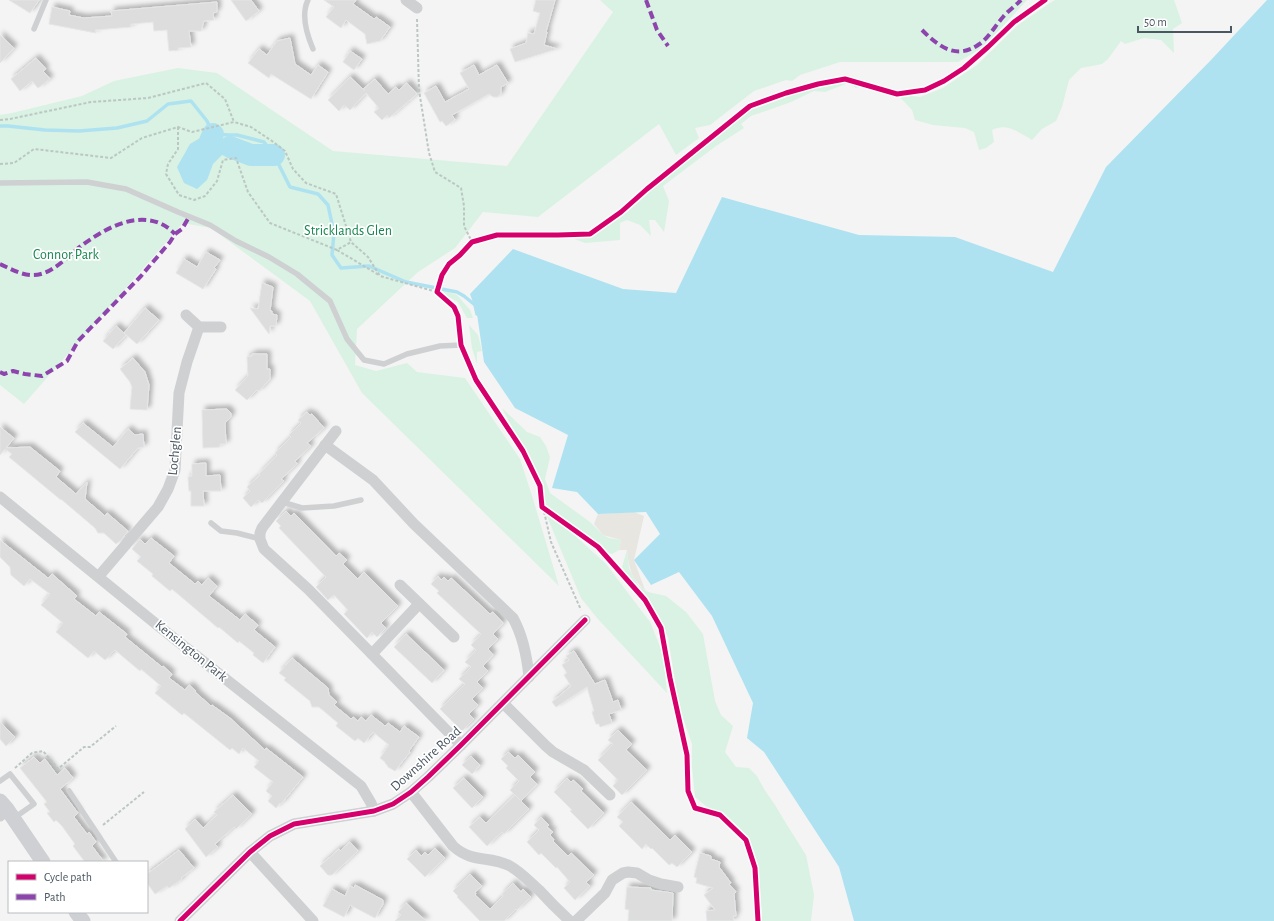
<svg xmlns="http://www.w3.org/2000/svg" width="1274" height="921" viewBox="0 0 1274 921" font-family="'Alegreya Sans',sans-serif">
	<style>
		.green { fill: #d9f2e3 }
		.sand { fill: #e7e6e1 }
		.water { fill: #aee2f0 }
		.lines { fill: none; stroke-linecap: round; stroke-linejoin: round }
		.stream { stroke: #aee2f0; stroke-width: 3.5 }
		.river { stroke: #aee2f0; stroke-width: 22 }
		.building { fill: #ddddde; stroke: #e5e6e7; filter: url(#shadow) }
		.path { stroke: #bcc7c4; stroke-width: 2; stroke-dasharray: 3 2; stroke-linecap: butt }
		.lane { stroke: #ced0d2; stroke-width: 5.5 }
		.street { stroke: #ced0d2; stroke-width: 11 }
		.secondary { stroke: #ced0d4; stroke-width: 15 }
		.quiet { stroke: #8e44ad; stroke-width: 4; stroke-dasharray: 8 4; stroke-linecap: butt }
		.cycleway-casing { stroke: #fff; stroke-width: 8 }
		.cycleway { stroke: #d6006c; stroke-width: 5 }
		.labels { text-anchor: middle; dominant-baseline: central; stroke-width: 3.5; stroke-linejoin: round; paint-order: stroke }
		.park-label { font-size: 14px; fill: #17864f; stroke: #fff }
		.street-label { font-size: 14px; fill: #4a5661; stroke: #fff }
	</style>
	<defs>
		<filter id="shadow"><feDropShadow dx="3.5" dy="-3.5" stdDeviation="2" flood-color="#0004"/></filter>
	</defs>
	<rect width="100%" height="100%" fill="#f4f4f4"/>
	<g class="green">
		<path d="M 600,0 L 1027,0 L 984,47 L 958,62 L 840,62 L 800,75 L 792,81 L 786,80 L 754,91 L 710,125 L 695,128 L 699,138 L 676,155 L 659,124 L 538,217 L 483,212 L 455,248 L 418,272 L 357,329 L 355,365 L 376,371 L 407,363 L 417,372 L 465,378 L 520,459 L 533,499 L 559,586 L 362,393 L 310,301 L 211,228 L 183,223 L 24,404 L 0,385 L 0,115 L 12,113 L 82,96 L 114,81 L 178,68 L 217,73 L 333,151 L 507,166 L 613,12 Z"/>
		<path d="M 1055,0 L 1174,0 L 1182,23 L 1173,29 L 1174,53 L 1161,40 L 1144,38 L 1125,44 L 1121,41 L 1108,59 L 1102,64 L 1081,68 L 1069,80 L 1062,107 L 1056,121 L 1042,129 L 1032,140 C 1019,133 1007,122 992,130 L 994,142 L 986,148 L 979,150 L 974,132 L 965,128 L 933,125 L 915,120 L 912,110 L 897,94 L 920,97 L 943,88 L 977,65 L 1018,25 L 1047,5 Z"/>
		<path d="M 848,79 L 866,85 L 856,88 L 848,83 L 825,92 L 814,91 L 791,102 L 751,116 L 741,124 L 744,128 L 716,146 L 663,186 L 669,201 L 664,232 L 655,220 L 649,220 L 651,236 L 640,225 L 627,220 L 620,223 L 620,240 L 585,243 L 572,238 L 600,231 L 753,108 L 768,101 L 839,80 Z"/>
		<path d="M 440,289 L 457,295 L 470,310 L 473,318 L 467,318 L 458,302 L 447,296 Z"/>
		<path d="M 469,325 L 478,335 L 482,351 L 477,352 L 477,364 L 472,348 Z"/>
		<path d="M 502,408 L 527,432 L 540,437 L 546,446 L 550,457 L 545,479 L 550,493 L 590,522 L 603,535 L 609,538 L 621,540 L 619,550 L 612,554 L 604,552 L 543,502 L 540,484 L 536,472 Z"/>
		<path d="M 546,514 L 561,523 L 606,564 L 650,622 L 663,654 L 667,693 L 598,619 L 581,598 Z"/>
		<path d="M 627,550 L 629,568 L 638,585 L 648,592 L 666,596 L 686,612 L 703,634 L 715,701 L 721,715 L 733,726 L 725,752 L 736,767 L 749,768 L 757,776 L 764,789 L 775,805 L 787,825 L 806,855 L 814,895 L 811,921 L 761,921 L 762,910 L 754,851 L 733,822 L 706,806 L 695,797 L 692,767 L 692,744 L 679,706 L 668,637 L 622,567 Z"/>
	</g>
	<path class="sand" d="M 634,512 L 644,516 L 634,560 L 645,590 C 631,578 629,568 627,550 L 619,550 L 621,540 L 603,535 L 594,524 L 598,514 Z"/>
	<g class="water">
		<path d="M 1267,0 L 1274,0 L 1274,921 L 854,921 L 839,867 L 764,752 L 747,738 L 753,703 L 712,616 L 679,572 L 651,585 L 634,560 L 660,534 L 646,512 L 598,514 L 577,492 L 552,488 L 568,435 L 515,408 L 484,362 L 477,314 L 470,294 L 513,249 L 623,289 L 676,293 L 722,197 L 859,235 L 955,237 L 1053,272 L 1106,167 L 1211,60 Z"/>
		<path d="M 200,138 L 230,147 L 213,164 L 207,180 L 197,189 L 184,183 L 177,167 L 190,144 Z"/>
	</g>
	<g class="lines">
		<path class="stream" d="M 0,126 L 8,126 L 45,130 L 79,131 L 117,128 L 147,121 L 168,104 L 191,101 L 207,121 L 213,134 L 229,135 L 237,135 L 264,142 L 274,155 L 290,187 L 318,194 L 328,205 L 334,233 L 332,255 L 341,268 L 369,266 L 406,282 L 457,292 L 464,296 L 475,305 L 477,314"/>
		<g class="river">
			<path d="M 210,141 L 213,134"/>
			<path d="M 230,147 L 251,155 L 274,155"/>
		</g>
	</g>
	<g class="building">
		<path d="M 9,0 L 39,0 L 30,13 Z"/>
		<path d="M 231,0 L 251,0 L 259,11 L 246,21 Z"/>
		<path d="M 324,0 L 356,0 L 353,4 L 374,19 L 376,17 L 390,27 L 380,41 L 367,44 L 365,34 L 346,20 L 341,28 L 326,17 L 334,7 Z"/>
		<path d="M 536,0 L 555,0 L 546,32 L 547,32 L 544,45 L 557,49 L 515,62 L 510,49 L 526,43 L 528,33 L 534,34 L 540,13 L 533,11 Z"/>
		<path d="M 217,2 L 217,12 L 213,13 L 214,20 L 204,21 L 201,31 L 189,31 L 191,47 L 178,48 L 179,50 L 169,51 L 167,30 L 154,31 L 153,22 L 131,24 L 131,27 L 95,30 L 96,33 L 49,24 L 52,7 L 70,11 L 69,15 L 84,18 L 112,16 L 111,11 Z"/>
		<path d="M 0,35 L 14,48 L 0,63 Z"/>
		<path d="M 290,38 L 295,64 L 311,75 L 318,65 L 328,72 L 311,99 L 271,74 L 269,78 L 248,63 L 259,49 L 267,55 L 277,41 Z"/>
		<path d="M 350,51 L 362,59 L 354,70 L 343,62 Z"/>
		<path d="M 36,58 L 46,69 L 43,71 L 50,79 L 38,88 L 32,81 L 20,91 L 11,79 Z"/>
		<path d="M 474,65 L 479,75 L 497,65 L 508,83 L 501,87 L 501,93 L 498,97 L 493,97 L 489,94 L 452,115 L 455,120 L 446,126 L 442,121 L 440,122 L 424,93 L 436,86 L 445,102 L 469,89 L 460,73 Z"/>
		<path d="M 350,77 L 365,91 L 363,89 L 375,79 L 388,94 L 396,87 L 399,90 L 407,83 L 417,94 L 389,118 L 387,115 L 382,120 L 374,112 L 379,108 L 366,93 L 350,110 L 344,105 L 339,111 L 328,100 Z"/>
		<path d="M 206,252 L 220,260 L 214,268 L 216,269 L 203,289 L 176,273 L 184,259 L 197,267 Z"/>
		<path d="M 262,283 L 273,287 L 270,311 L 272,311 L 272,314 L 277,315 L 276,326 L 270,326 L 269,334 L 250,308 L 258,309 Z"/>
		<path d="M 145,308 L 159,320 L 137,344 L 124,333 Z"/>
		<path d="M 116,326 L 126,335 L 113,349 L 103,341 Z"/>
		<path d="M 252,354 L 267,354 L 267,369 L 270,369 L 270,379 L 259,391 L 257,390 L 247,400 L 235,390 L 248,376 L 247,357 L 252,356 Z"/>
		<path d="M 133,358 L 145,372 L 149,385 L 147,410 L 130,409 L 132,387 L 130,382 L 120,369 Z"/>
		<path d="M 227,409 L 231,413 L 231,417 L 225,423 L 226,444 L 220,444 L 220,447 L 203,448 L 202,410 Z"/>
		<path d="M 307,412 L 310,415 L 312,414 L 324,428 L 307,443 L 311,446 L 295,461 L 297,464 L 281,479 L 284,481 L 262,503 L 258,500 L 251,507 L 243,498 L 250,491 L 247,487 L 260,475 L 259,474 L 277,455 L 275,453 L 291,437 L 289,435 L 301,423 L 298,420 Z"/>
		<path d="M 83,423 L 113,447 L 128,429 L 135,435 L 143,434 L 144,447 L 138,448 L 120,469 L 75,432 Z"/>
		<path d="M 0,427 L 14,438 L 6,448 L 30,447 L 60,471 L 56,477 L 76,494 L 87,482 L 85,499 L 105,516 L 107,513 L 128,531 L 121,540 L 116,544 L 104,533 L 98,533 L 95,528 L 61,499 L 61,500 L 9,457 L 12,454 L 5,449 L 0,455 Z"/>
		<path d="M 206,463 L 206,476 L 220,475 L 221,491 L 203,491 L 204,506 L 191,506 L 191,491 L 189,491 L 188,477 L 192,476 L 192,464 Z"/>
		<path d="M 286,511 L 291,516 L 294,513 L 336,556 L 339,553 L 347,560 L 343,564 L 358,579 L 364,572 L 398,606 L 381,623 L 386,628 L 377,637 L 372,632 L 367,638 L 344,614 L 348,610 L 334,595 L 328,600 L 316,587 L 326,577 L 279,528 L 281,526 L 276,521 Z"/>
		<path d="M 151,538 L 174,556 L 169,563 L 195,584 L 198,581 L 202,585 L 208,578 L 217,586 L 209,596 L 240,620 L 245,614 L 258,625 L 254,630 L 275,647 L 263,663 L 253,655 L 254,653 L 239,641 L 238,643 L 219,627 L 218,628 L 172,589 L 170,591 L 152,576 L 153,574 L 137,561 L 141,557 L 132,549 L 139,540 L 141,540 L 145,544 Z"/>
		<path d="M 0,540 L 48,578 L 52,574 L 77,596 L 74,599 L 96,616 L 99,612 L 127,634 L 125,637 L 162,667 L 163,666 L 172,674 L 169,678 L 185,690 L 189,685 L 196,691 L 195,692 L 211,706 L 212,705 L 230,718 L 265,750 L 266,748 L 303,777 L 281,804 L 280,803 L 276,808 L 268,801 L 272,796 L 266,791 L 273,782 L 254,767 L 259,761 L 243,748 L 239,754 L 232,748 L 230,750 L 184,713 L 182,715 L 155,693 L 161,686 L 141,669 L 140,671 L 115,650 L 105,660 L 94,651 L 88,658 L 56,632 L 63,623 L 41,605 L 50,594 L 30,579 L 24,586 L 11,575 L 10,567 L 0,557 Z"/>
		<path d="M 438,576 L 441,580 L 444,577 L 448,581 L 451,578 L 490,614 L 493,612 L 503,623 L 493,634 L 498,639 L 488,649 L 493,655 L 483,666 L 488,671 L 477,682 L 483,688 L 472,699 L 478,705 L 469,714 L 474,719 L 462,731 L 440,709 L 465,684 L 459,679 L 471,667 L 465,662 L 476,650 L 471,645 L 481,634 L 437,593 L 439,591 L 431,584 Z"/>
		<path d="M 406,634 L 444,670 L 432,683 L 394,647 Z"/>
		<path d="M 574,651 L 595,684 L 605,680 L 613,702 L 618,700 L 621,710 L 609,714 L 612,723 L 600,727 L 599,724 L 596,724 L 592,712 L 594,711 L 587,687 L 556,707 L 552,702 L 571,686 L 564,675 L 567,673 L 562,665 L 569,660 L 566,656 Z"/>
		<path d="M 292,658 L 328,688 L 329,695 L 337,702 L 334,705 L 351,719 L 353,717 L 358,721 L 361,717 L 366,721 L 371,715 L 385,726 L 388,723 L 400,732 L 404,726 L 419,737 L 409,751 L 410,752 L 395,771 L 388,767 L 387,765 L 385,763 L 385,762 L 380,758 L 389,745 L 373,732 L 364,743 L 358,738 L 355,741 L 336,726 L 338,723 L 319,707 L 312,707 L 310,701 L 284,680 L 286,678 L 279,673 Z"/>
		<path d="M 0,722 L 15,737 L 6,746 L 0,739 Z"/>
		<path d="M 618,730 L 632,744 L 626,750 L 647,770 L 622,795 L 613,786 L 618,780 L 598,760 L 613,744 L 608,740 Z"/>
		<path d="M 508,752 L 515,758 L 518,755 L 535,772 L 530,777 L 537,784 L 521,801 L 529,809 L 504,834 L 502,832 L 487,846 L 469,827 L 480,817 L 486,823 L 515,795 L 520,800 L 510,790 L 519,781 L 506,768 L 508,766 L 501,759 Z"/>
		<path d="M 471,756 L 480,765 L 472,774 L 462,765 Z"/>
		<path d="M 34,757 L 40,763 L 45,759 L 57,775 L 65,768 L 73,778 L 60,789 L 78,813 L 74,817 L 87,834 L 89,832 L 96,842 L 92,846 L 104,862 L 85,862 L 73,846 L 75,844 L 62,826 L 56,820 L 54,822 L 47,813 L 50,812 L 44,804 L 47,802 L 20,768 Z"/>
		<path d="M 464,778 L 483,797 L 472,808 L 453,788 Z"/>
		<path d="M 567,778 L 571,782 L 573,780 L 583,789 L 581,791 L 604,813 L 588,829 L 570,811 L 572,810 L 554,792 Z"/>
		<path d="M 233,795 L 252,814 L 236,829 L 234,827 L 215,844 L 218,847 L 206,857 L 185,829 L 195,819 L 203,828 L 217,815 L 214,812 Z"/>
		<path d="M 631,802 L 670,840 L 675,835 L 692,852 L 677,867 L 672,863 L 669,865 L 652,848 L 651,849 L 646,844 L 642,849 L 619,826 L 623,822 L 617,817 Z"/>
		<path d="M 541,817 L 549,825 L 547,827 L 553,832 L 550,835 L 554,840 L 553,841 L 568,856 L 571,853 L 594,875 L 586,882 L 590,886 L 575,900 L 564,888 L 570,882 L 557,867 L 556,868 L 541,853 L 539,855 L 527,842 L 539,830 L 534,825 Z"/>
		<path d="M 350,842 L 358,851 L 332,875 L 328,875 L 320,866 L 339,849 L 340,851 Z"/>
		<path d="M 435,848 L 445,858 L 425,877 L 407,859 L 416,850 L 421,856 L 425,852 L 428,855 Z"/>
		<path d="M 179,850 L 194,868 L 181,878 L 182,879 L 169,888 L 167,886 L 155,894 L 147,883 L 147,874 Z"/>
		<path d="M 700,853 L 711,856 L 711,859 L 720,862 L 719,867 L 731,883 L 729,884 L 736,892 L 734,894 L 736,916 L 733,916 L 734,921 L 707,921 L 706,911 L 715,910 L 704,895 L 713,888 L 696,883 L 697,878 L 694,877 Z"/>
		<path d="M 470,874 L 482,886 L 475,892 L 476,894 L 475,895 L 490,909 L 503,896 L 502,894 L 513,883 L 521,892 L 523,889 L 531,897 L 517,910 L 516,909 L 504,921 L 480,921 L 457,897 L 458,896 L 453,891 Z"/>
		<path d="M 355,885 L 383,900 L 383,904 L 375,918 L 350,905 L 344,917 L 323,906 L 332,889 L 345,896 L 350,886 L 354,888 Z"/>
		<path d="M 627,887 L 651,888 L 651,890 L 673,893 L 672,921 L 628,921 L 629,910 L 625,909 Z"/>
		<path d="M 406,903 L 426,921 L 395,921 L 401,915 L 398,912 Z"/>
	</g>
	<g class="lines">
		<g class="path">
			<path d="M 417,19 L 419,90 L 429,153 L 435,172 L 461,188 L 464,206 L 464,226 L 472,242"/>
			<path d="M 0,120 L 10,119 L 91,102 L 148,98 L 206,83 L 225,99 L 234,122"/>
			<path d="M 178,127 L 178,149 L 168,164 L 166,174 L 179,195 L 194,200 L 205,196 L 217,181 L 223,160 L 236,158 L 248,192 L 270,223 L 337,250 L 351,242"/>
			<path d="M 0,164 L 14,163 L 34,149 L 111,158 L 142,138 L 178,127 L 192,132 L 234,122 L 251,127 L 272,141 L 285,151 L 293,169 L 306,183 L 336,194 L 351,242 L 368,257 L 380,276 L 437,292 L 454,307 L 458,316 L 460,337"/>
			<path d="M 337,250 L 379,275"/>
			<path d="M 437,292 L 442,275 L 449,264 L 460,255 L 472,242 L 497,235 L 558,235 L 590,234 L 621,212 L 647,189 L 750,106 L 786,93 L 818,84 L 845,79 L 897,94 L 925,90 L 944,81 L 964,68 L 988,47 L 1014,22 L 1045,0"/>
			<path d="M 464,352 L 476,380 L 523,451 L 540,486 L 542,507 L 598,547 L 645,600 L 661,628 L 670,678 L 687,755 L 688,791 L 695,808 L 720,815 L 746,840 L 755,868 L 758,921"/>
			<path d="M 543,507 L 551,542 L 581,610"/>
			<path d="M 15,768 L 32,753 L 43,751 L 58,769 L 84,747 L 90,747 L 116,726"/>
			<path d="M 103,825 L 144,792"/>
		</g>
		<g class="lane">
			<path d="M 308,0 C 301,14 307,35 313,49"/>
			<path d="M 34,29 L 46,0"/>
			<path d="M 0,183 L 87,182 L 126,189 L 178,212 L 210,225 L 236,241 L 269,257 L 297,274 L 330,301 L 347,339 L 364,360 L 384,364 L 407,354 L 440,346 L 461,345"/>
			<path d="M 282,502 L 302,508 L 334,506 L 361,500"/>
			<path d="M 211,523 L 221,531 L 237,533 L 260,539"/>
			<path d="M 0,781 L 10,774 L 34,804 L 14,818"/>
			<path d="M 69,791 L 116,862"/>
		</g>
		<g class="street">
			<path d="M 406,0 L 417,8"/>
			<path d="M 186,315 L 199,327 L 221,327"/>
			<path d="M 336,431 L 262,528 L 260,533 L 260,539 L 264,549 L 308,589 L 461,745"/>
			<path d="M 325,445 L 373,480 L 414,524 L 513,618 C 523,636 527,657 529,677"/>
			<path d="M 0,497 L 161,628 L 361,786 L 371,803 L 374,811"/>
			<path d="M 99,576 L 158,507 L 168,489 L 175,470 L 179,393 L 187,362 L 199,327"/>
			<path d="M 400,585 L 454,637"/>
			<path d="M 372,654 L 419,604"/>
			<path d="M 503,703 L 546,746 L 553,752 L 584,770 L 610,795"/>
			<path d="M 411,792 L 453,846 C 473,864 489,855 510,866 C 521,872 530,882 539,890 C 549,901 559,911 570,921"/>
			<path d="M 0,816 L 7,809"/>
			<path d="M 250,852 L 313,921"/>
			<path d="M 180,921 L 250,852 L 270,836 L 294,824 L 374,811 L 393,804 L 411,792 L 428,777 L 461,745 L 585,620"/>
			<path d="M 576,921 L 605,893 L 612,880 L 623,873 L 628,872 L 637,873 L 649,880 L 661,884 L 678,887"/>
		</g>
		<g class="secondary">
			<path d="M 0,801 L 7,809 L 43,862"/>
			<path d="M 76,912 L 83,921"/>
		</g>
		<g class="quiet">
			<path d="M 646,0 L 657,30 L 668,46"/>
			<path d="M 922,30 C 938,46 956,60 978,45 C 988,39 995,26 1003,17 C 1008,11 1015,6 1021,0"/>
			<path d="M 0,264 C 13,270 26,278 41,274 C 56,270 69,255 81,246 C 108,226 147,205 175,234"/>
			<path d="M 0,372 L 4,374 L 13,371 L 25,374 L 42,376 L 67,361 L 78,341 L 141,276 L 170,242 L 175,234 L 182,229 L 189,217"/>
		</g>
		<g class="cycleway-casing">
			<g id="cycleway">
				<path d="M 180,921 L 250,852 L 270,836 L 294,824 L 374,811 L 393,804 L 411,792 L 428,777 L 461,745 L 585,620"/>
				<path d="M 758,921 L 755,868 L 746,840 L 720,815 L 695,808 L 688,791 L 687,755 L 670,678 L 661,628 L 645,600 L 598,547 L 542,507 L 540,486 L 523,451 L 476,380 L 461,345 L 458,316 L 454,307 L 437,292 L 442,275 L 449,264 L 460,255 L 472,242 L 497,235 L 558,235 L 590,234 L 621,212 L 647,189 L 750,106 L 786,93 L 818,84 L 845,79 L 897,94 L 925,90 L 944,81 L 964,68 L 988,47 L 1014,22 L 1045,0"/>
			</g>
		</g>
		<use href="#cycleway" class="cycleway"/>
	</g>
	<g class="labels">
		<g class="park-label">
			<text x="348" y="231">Stricklands Glen</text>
			<text x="66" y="255">Connor Park</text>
		</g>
		<g class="street-label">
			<text transform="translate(175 451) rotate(-85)">Lochglen</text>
			<text transform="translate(191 651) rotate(39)">Kensington Park</text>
			<text transform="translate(426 759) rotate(-42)">Downshire Road</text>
		</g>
	</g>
	<rect x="8" y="861" width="140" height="52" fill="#ffffff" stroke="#b7bbc0"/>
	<rect x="16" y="874" width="20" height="6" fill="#d6006c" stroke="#b7bbc0"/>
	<text x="44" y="881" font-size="12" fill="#4a5661">Cycle path</text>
	<rect x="16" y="894" width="20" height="6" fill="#8e44ad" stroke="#b7bbc0"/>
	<text x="44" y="901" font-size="12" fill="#4a5661">Path</text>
	<path d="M1138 26v6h93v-6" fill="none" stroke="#4a5661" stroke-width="2"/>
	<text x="1144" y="26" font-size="12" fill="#4a5661" stroke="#ffffff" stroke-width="3" paint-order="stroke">50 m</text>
</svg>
